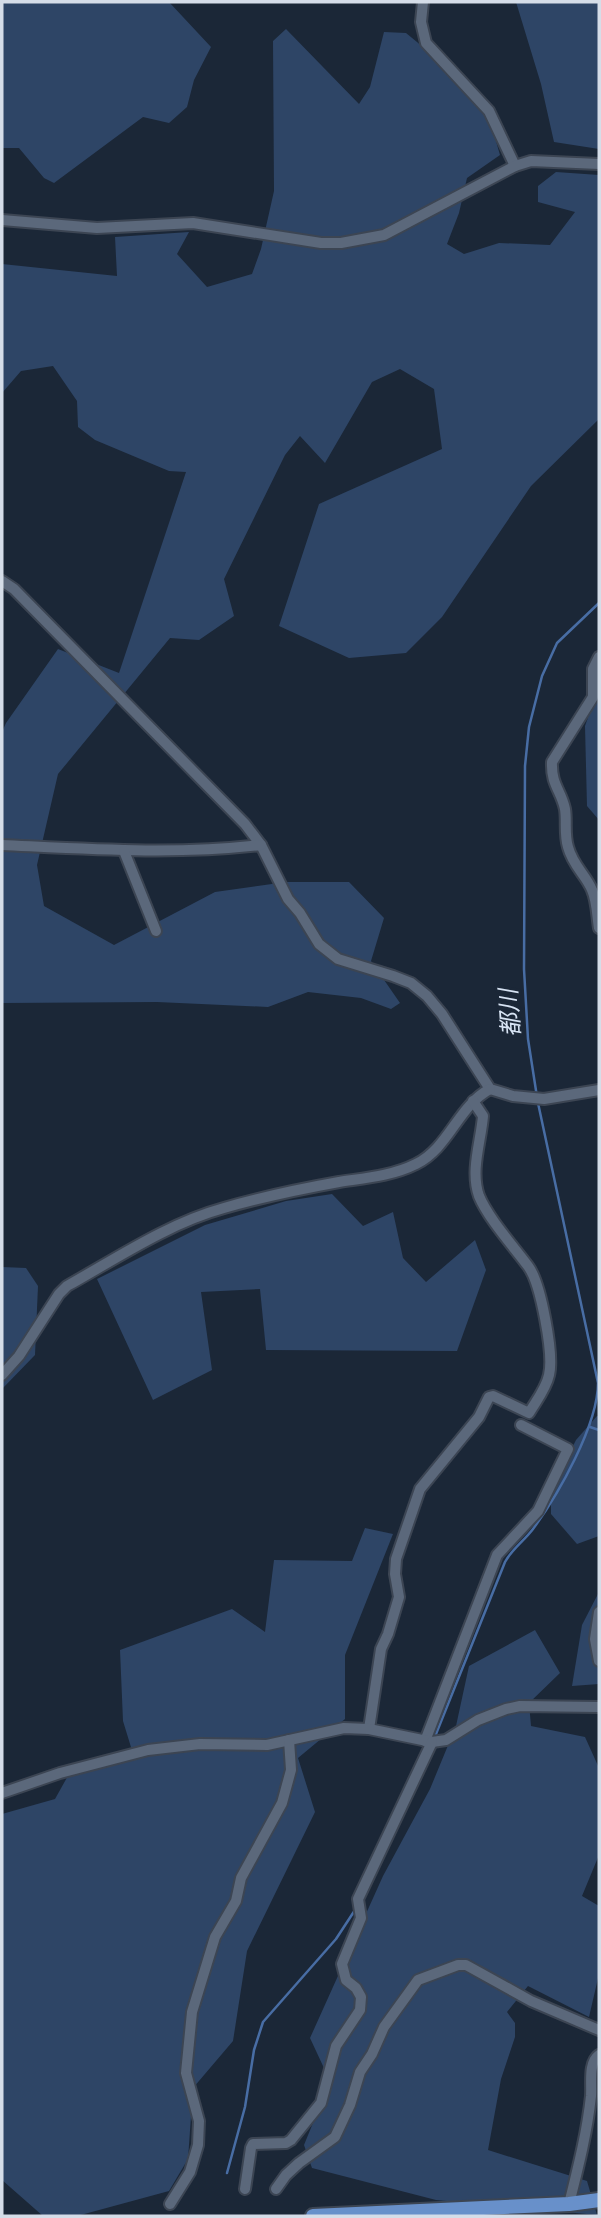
<svg xmlns="http://www.w3.org/2000/svg" width="601" height="2218" viewBox="0 0 601 2218" font-family="Karla,'Noto Sans JP',sans-serif">
	<style>
		.green { fill: #2e4566 }
		.lines { fill: none; stroke-linecap: round; stroke-linejoin: round }
		.stream { stroke: #486da4; stroke-width: 2.5 }
		.minor-casing { stroke: #3c4553; stroke-width: 14 }
		.major-casing { stroke: #3c4553; stroke-width: 18 }
		.minor { stroke: #5b687b; stroke-width: 10 }
		.major { stroke: #6890ca; stroke-width: 14 }
		.labels { text-anchor: middle; dominant-baseline: central; stroke-width: 6; stroke-linejoin: round; paint-order: stroke }
		.water-label { font-size: 24px; font-style: italic; fill: #d7e3f3; stroke: #1b2737 }
	</style>
	<rect width="100%" height="100%" fill="#1b2737"/>
	<g class="green">
		<path d="M 2,2 L 169,2 L 211,47 L 194,80 L 187,107 L 169,123 L 143,117 L 54,183 L 44,178 L 19,148 L 2,148 Z"/>
		<path d="M 516,2 L 599,2 L 599,149 L 554,142 L 541,84 Z"/>
		<path d="M 286,29 L 359,104 L 370,87 L 384,32 L 406,33 L 445,65 L 486,106 L 500,155 L 467,178 L 459,213 L 447,244 L 464,254 L 499,243 L 550,245 L 575,212 L 538,202 L 538,186 L 556,172 L 599,175 L 599,419 L 531,486 L 442,617 L 406,653 L 349,658 L 279,626 L 319,504 L 442,449 L 434,389 L 400,369 L 372,382 L 325,463 L 300,436 L 285,455 L 224,579 L 234,616 L 199,640 L 170,638 L 58,774 L 37,865 L 44,906 L 114,945 L 215,892 L 286,882 L 349,882 L 384,918 L 371,961 L 400,1003 L 391,1009 L 361,998 L 308,992 L 268,1007 L 157,1002 L 2,1003 L 2,732 L 6,723 L 58,649 L 119,673 L 186,472 L 169,471 L 95,440 L 78,427 L 77,401 L 53,366 L 21,371 L 2,393 L 2,264 L 117,276 L 115,237 L 189,232 L 177,254 L 207,287 L 252,274 L 261,249 L 274,191 L 273,41 Z"/>
		<path d="M 599,686 L 599,820 L 587,806 L 585,726 Z"/>
		<path d="M 332,1194 L 363,1226 L 393,1212 L 403,1258 L 426,1282 L 475,1240 L 486,1270 L 457,1351 L 266,1350 L 260,1289 L 201,1292 L 212,1370 L 153,1400 L 97,1279 L 205,1225 L 286,1201 Z"/>
		<path d="M 2,1267 L 26,1268 L 38,1286 L 35,1355 L 2,1389 Z"/>
		<path d="M 597,1416 L 599,1416 L 599,1536 L 577,1544 L 551,1514 L 551,1490 L 576,1440 Z"/>
		<path d="M 365,1528 L 393,1534 L 345,1655 L 345,1719 L 298,1758 L 315,1812 L 247,1951 L 233,2041 L 193,2088 L 188,2159 L 169,2191 L 77,2216 L 43,2216 L 2,2180 L 2,1814 L 55,1799 L 74,1765 L 134,1757 L 123,1721 L 120,1650 L 232,1609 L 265,1632 L 274,1560 L 352,1561 Z"/>
		<path d="M 599,1592 L 599,1684 L 572,1686 L 582,1625 Z"/>
		<path d="M 535,1630 L 560,1673 L 529,1703 L 531,1726 L 585,1737 L 599,1768 L 599,1855 L 582,1896 L 599,1906 L 599,1974 L 589,2017 L 528,1986 L 507,2012 L 515,2023 L 515,2037 L 501,2079 L 488,2150 L 587,2181 L 597,2215 L 436,2200 L 312,2168 L 304,2145 L 330,2081 L 310,2038 L 383,1876 L 430,1789 L 456,1726 L 469,1666 Z"/>
	</g>
	<g class="lines">
		<g class="stream">
			<path d="M 537,1097 L 528,1039 L 524,969 L 525,766 L 529,727 L 542,676 L 557,643 L 599,603"/>
			<path d="M 590,1427 L 599,1430"/>
			<path d="M 434,1739 L 505,1562 C 512,1549 524,1541 533,1529 C 558,1495 598,1425 598,1383 L 538,1103"/>
			<path d="M 227,2173 L 245,2107 L 254,2050 L 263,2022 L 336,1939 L 355,1910"/>
		</g>
		<g class="minor-casing">
			<g id="minor">
				<path d="M 423,2 L 421,22 L 426,43 L 489,111 L 515,166"/>
				<path d="M 2,220 L 97,228 L 193,223 L 321,243 L 341,243 L 384,235 L 515,166 L 531,161 L 599,164"/>
				<path d="M 2,581 L 14,589 L 245,824 L 261,845 L 288,899 L 300,913 L 319,944 L 338,959 L 393,976 L 411,983 L 427,996 L 442,1014 L 490,1089 L 513,1096 L 544,1099 L 599,1090"/>
				<path d="M 599,657 L 593,669 L 593,697 L 552,762 C 551,785 561,790 565,809 C 567,821 564,834 568,847 C 573,866 586,875 592,890 C 597,901 597,916 599,928"/>
				<path d="M 2,845 C 88,849 175,855 261,845"/>
				<path d="M 124,851 L 156,931"/>
				<path d="M 2,1375 L 19,1356 L 59,1294 L 67,1286 C 117,1258 169,1223 224,1208 C 262,1197 300,1189 339,1182 C 365,1178 392,1176 416,1164 C 449,1148 458,1106 490,1089"/>
				<path d="M 599,1612 L 595,1639 L 599,1661"/>
				<path d="M 369,1729 L 381,1649 L 388,1634 L 399,1597 L 395,1574 L 396,1559 L 420,1489 L 479,1417 L 489,1397 L 493,1396 L 529,1413 C 536,1401 546,1389 549,1375 C 554,1355 541,1283 528,1266 C 514,1247 488,1218 479,1196 C 470,1171 481,1141 483,1116 L 473,1101"/>
				<path d="M 425,1741 L 497,1555 L 538,1511 L 568,1449 L 521,1425"/>
				<path d="M 2,1793 L 60,1773 L 148,1750 L 200,1744 L 267,1745 L 344,1728 L 369,1729 L 432,1742 L 446,1740 L 478,1720 L 506,1709 L 520,1706 L 599,1707"/>
				<path d="M 245,2189 L 251,2148 L 253,2144 L 286,2143 L 291,2140 L 321,2103 L 336,2046 L 360,2010 L 361,1997 L 356,1988 L 346,1980 L 342,1964 L 361,1918 L 358,1899 L 432,1742"/>
				<path d="M 276,2189 L 286,2175 L 299,2163 L 335,2137 L 350,2105 L 360,2072 L 372,2054 L 384,2027 L 418,1980 L 458,1965 L 466,1965 L 531,2001 L 599,2030"/>
				<path d="M 170,2204 L 190,2172 L 198,2145 L 199,2121 L 186,2073 L 192,2012 L 215,1937 L 236,1901 L 241,1878 L 282,1803 L 291,1770 L 289,1740"/>
				<path d="M 569,2204 C 578,2168 587,2133 591,2096 C 592,2083 588,2063 599,2055"/>
			</g>
		</g>
		<g class="major-casing">
			<path id="major" d="M 313,2216 L 569,2204 L 599,2200"/>
		</g>
		<use href="#minor" class="minor"/>
		<use href="#major" class="major"/>
	</g>
	<g class="labels">
		<g class="water-label">
			<text transform="translate(510 1013) rotate(-94)">都川</text>
		</g>
	</g>
	<rect width="601" height="2218" fill="none" stroke="#d5dde8" stroke-width="7"/>
</svg>
